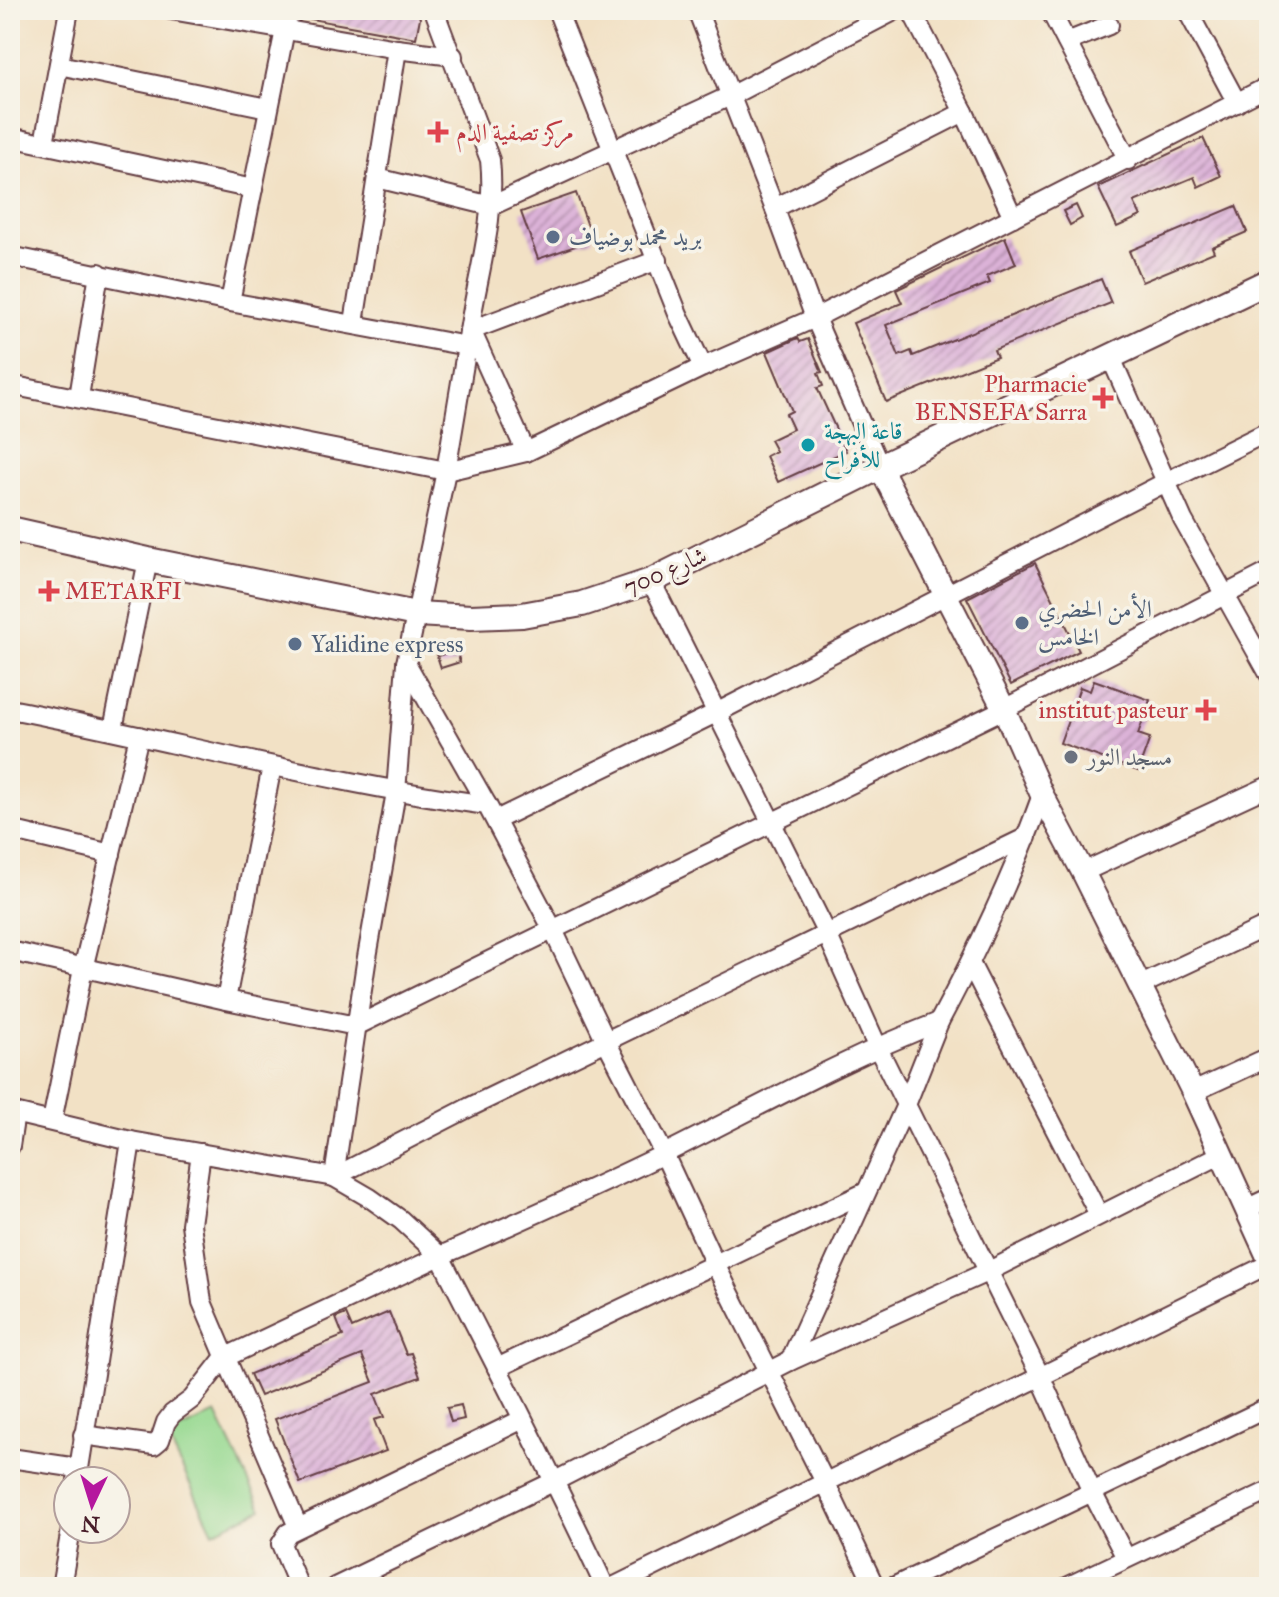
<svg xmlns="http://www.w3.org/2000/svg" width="1279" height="1597" viewBox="0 0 1279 1597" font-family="'IM FELL Great Primer',Amiri,serif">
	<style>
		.grass { fill: #97d991; stroke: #707c5e; stroke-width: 2 }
		.building { fill: url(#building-hatch) }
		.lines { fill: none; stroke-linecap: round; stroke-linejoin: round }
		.minor-casing { stroke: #633c42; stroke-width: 22 }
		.tertiary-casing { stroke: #633c42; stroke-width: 26 }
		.secondary-casing { stroke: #633c42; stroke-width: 28 }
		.minor { stroke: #fff; stroke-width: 18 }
		.tertiary { stroke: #fff; stroke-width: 22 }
		.secondary { stroke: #fff; stroke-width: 24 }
		.health-dot { fill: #e0444e; stroke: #f7f3e8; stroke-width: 3 }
		.service-dot { fill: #5c6f8a; stroke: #f7f3e8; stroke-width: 3 }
		.culture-dot { fill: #0f9aa8; stroke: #f7f3e8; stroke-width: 3 }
		.worship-dot { fill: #6b7280; stroke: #f7f3e8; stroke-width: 3 }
		.labels { text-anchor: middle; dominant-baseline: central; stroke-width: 7; stroke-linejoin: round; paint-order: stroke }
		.health-label { font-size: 24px; fill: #be3a42; stroke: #f7f3e8; text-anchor: start }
		.service-label { font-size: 24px; fill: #4e5e75; stroke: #f7f3e8; text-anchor: start }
		.culture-label { font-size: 24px; fill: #0d838f; stroke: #f7f3e8; text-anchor: start }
		.street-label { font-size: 24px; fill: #4a1f2b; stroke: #f7f3e8 }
		.worship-label { font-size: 24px; fill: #5b616d; stroke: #f7f3e8; text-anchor: start }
	</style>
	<defs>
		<pattern id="building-hatch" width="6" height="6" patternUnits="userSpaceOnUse" patternTransform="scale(2)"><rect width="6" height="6" fill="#dcb2d8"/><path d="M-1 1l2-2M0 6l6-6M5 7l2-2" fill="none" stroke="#b490af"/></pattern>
	</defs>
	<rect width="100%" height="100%" fill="#f7f3e8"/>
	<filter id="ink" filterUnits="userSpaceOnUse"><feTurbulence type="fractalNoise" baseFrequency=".0125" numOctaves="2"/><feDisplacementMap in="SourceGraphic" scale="16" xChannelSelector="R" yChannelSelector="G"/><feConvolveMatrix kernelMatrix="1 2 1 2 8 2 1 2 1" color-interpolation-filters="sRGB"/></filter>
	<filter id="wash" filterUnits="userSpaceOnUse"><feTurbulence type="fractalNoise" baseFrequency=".006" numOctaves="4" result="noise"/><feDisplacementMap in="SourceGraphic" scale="32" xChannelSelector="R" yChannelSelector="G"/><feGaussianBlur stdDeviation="1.8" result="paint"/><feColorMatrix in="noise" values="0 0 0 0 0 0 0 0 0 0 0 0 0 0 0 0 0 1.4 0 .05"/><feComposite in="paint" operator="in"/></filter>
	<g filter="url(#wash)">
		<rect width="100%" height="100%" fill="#f2e1c5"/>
		<path class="grass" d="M 216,1413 L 262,1509 L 213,1532 L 167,1436 Z"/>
		<g id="blocks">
			<g class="building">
				<path d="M 301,10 L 416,10 L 420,18 L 416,38 L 300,17 Z"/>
				<path d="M 1203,138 L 1221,176 L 1198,187 L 1194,177 L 1134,202 L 1141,216 L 1117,227 L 1098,187 Z"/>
				<path d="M 576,193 L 593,240 L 538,259 L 521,212 Z"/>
				<path d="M 1076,205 L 1082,218 L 1070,225 L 1063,211 Z"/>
				<path d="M 1236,206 L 1247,232 L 1212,247 L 1214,252 L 1142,282 L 1129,251 Z"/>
				<path d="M 1005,237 L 1016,264 L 987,276 L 990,283 L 886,325 L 899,356 L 911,351 L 913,356 L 1101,279 L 1111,303 L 994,350 L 997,357 L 886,402 L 853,323 L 902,303 L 896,290 Z"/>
				<path d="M 798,338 L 800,342 L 808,339 L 822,372 L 818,373 L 823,386 L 817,388 L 846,451 L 778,482 L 766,456 L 776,451 L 770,440 L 793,429 L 786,414 L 792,411 L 767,352 Z"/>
				<path d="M 1035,563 L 1079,651 L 1011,685 L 967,598 Z"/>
				<path d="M 456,650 L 460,662 L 441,668 L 437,656 Z"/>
				<path d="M 1094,680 L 1150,700 L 1138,734 L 1150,738 L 1138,771 L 1060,743 L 1080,687 L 1090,691 Z"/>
				<path d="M 389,1312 L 406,1354 L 411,1353 L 420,1377 L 375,1394 L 384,1417 L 374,1420 L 386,1451 L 300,1483 L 275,1419 L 373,1382 L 362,1355 L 260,1396 L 250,1374 L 343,1336 L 336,1318 L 346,1314 L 352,1328 Z"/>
				<path d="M 461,1405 L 464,1419 L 451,1422 L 447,1408 Z"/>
			</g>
		</g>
	</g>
	<g filter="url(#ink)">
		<use href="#blocks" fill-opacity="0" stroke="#633c42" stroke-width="2"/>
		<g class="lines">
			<g class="minor-casing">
				<g id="minor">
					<path d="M 171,10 L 397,49"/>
					<path d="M 289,10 L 230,302 L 467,346 C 474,285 497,222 490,160 L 434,10"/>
					<path d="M 557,10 L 678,314 L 703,367 L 815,318 L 880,467"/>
					<path d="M 697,10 L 776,212 L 815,318 L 1269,86"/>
					<path d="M 911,10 L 964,112 L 1013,217"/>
					<path d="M 1050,10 L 1128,160"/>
					<path d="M 1187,10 L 1237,103"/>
					<path d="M 1067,42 L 1109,25"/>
					<path d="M 59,65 L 268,108"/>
					<path d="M 10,137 L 253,189"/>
					<path d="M 44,143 L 69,10"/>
					<path d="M 377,178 L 491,206 L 730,96 L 896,10"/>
					<path d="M 775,208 L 964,112"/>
					<path d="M 10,256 L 230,302"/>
					<path d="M 354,323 L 397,49 L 453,56"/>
					<path d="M 471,330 L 526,452"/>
					<path d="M 469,331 L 658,260"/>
					<path d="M 1111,358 L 1183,520 L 1269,674"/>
					<path d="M 10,385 L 446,471 L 526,452 L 703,367"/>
					<path d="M 79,397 L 99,273"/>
					<path d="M 651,581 L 827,934 L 877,1046 L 1041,1378 L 1092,1492 L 1269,1407"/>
					<path d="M 406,663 L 487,805"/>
					<path d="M 10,709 C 169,740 326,783 487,805 L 553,930 L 606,1041 L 664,1154 L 715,1264 L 826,1484 L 875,1587"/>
					<path d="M 113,729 L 148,560"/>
					<path d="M 496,820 L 716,713 L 1166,482 L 1269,431"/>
					<path d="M 10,830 L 111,854"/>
					<path d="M 1083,872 L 1269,786"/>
					<path d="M 10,951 L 226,1000 L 356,1026 L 1004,709 L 1269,572"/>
					<path d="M 970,963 L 1099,1215"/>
					<path d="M 1139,986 L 1269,925"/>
					<path d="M 226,1000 L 272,766"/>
					<path d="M 1193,1092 L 1269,1057"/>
					<path d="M 10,1112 L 131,1141 L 334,1177 L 370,1198 L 401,1220 L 440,1256 L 224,1358 L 192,1399 L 172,1414 L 166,1422 L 160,1440 L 154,1445 L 83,1435"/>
					<path d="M 52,1121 L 83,969 L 139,736"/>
					<path d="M 10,1146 L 15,1113"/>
					<path d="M 201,1153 L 191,1224 L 202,1302 L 298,1527"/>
					<path d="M 334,1177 L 366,963 L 396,792 L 406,663 L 446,471 L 467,346"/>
					<path d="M 334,1177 L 470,1107 L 1027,837"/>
					<path d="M 1246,1209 L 1269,1198"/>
					<path d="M 790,1361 L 906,1105 L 939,1022"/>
					<path d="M 497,1368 L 866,1192"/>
					<path d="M 10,1458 L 78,1468"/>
					<path d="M 77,1481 L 131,1141"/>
					<path d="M 61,1587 L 71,1529"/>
					<path d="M 299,1587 L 281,1544 L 288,1533 L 521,1420"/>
					<path d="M 335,1587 L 555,1481 L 790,1361 L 987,1272 L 1222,1154"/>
					<path d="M 605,1587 C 553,1475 496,1366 440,1256 C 516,1223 593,1189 668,1152 C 758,1107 846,1058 939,1022 C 978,949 1014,873 1042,795"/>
					<path d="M 613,1587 L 1269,1264"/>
					<path d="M 893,1587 L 1092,1492 L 1126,1558"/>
					<path d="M 1067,1587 L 1269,1491"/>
				</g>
			</g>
			<g class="tertiary-casing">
				<path id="tertiary" d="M 880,467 L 1004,709 L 1042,795 L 1083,872 L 1193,1092 L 1269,1259"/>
			</g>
			<g class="secondary-casing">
				<path id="secondary" d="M 10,529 L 148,560 L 416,614 L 471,617 L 522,615 L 582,604 L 651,581 L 880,467 L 1269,281"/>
			</g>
			<use href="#minor" class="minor"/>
			<use href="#tertiary" class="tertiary"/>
			<use href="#secondary" class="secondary"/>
		</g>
	</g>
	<g class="health-dot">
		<path d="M434 120h8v8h8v8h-8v8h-8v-8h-8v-8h8z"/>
		<path d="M1099 386h8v8h8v8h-8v8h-8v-8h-8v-8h8z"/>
		<path d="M45 579h8v8h8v8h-8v8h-8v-8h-8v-8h8z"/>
		<path d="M1202 698h8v8h8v8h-8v8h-8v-8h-8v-8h8z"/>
	</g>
	<g class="service-dot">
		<circle cx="553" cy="237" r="8"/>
		<circle cx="1022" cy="623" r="8"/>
		<circle cx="295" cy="644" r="8"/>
	</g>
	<circle class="culture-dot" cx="808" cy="445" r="8"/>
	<circle class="worship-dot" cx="1071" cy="757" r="8"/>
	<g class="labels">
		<g class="health-label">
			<text x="456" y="132">مركز تصفية الدم</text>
			<text x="1087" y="384" text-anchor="end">Pharmacie<tspan x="1087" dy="28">BENSEFA Sarra</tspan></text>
			<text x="65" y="591">METARFI</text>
			<text x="1188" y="710" text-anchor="end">institut pasteur</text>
		</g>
		<g class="service-label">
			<text x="569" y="237">بريد محمد بوضياف</text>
			<text x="1038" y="609">الأمن الحضري<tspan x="1038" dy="28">الخامس</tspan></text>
			<text x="311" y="644">Yalidine express</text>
		</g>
		<g class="culture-label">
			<text x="824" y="431">قاعة البهجة<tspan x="824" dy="28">للأفراح</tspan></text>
		</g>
		<g class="street-label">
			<text transform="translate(665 571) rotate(-23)">شارع 700</text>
		</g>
		<g class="worship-label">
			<text x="1087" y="757">مسجد النور</text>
		</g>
	</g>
	<rect width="1279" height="1597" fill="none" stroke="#f7f3e8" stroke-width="40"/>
	<g transform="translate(92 1505) rotate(184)"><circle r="38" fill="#f7f3e8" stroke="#b29e9c" stroke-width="2"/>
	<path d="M0-6L14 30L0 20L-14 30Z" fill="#b5179e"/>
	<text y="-12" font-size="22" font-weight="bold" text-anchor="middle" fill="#4a1f2b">N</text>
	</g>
</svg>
